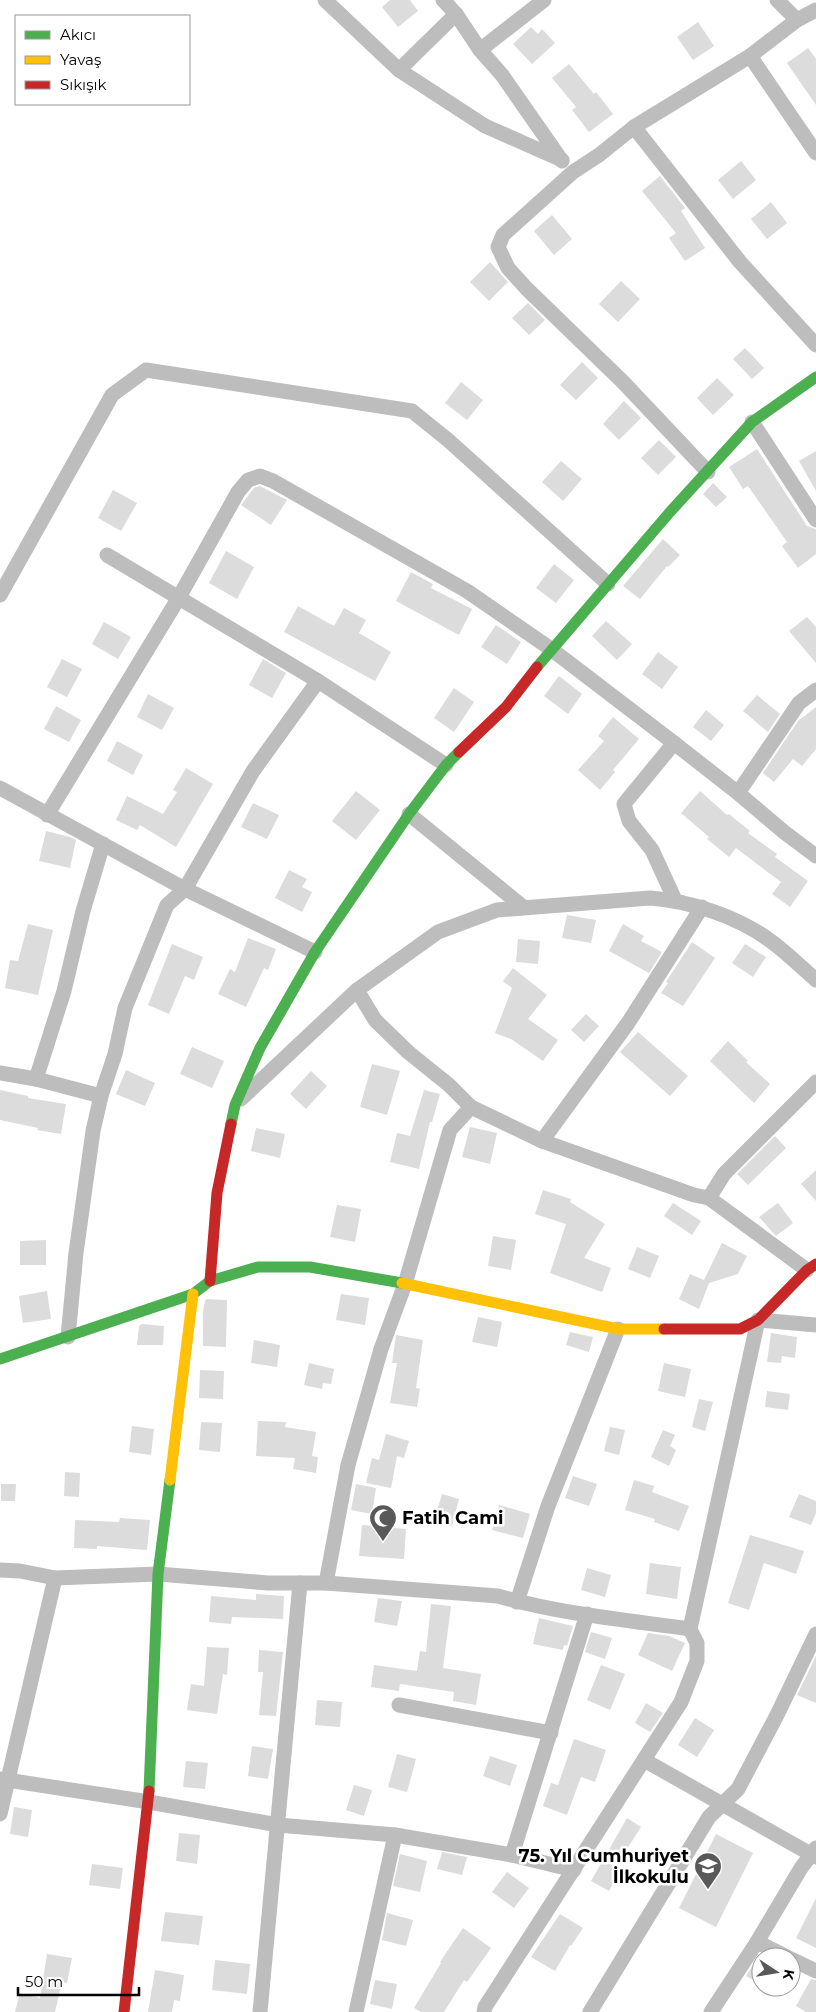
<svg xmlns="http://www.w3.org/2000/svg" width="816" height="2012" viewBox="0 0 816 2012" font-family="Montserrat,sans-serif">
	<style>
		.building { fill: #dcdcdc }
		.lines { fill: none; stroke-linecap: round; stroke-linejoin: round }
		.street { stroke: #bdbdbd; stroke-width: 15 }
		.fast { stroke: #4caf50; stroke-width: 11 }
		.slow { stroke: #ffc107; stroke-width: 11 }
		.jam { stroke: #c62828; stroke-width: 11 }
		.labels { text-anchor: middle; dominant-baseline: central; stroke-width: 5; stroke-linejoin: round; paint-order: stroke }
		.poi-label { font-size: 18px; font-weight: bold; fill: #000; stroke: #fff; text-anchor: start }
	</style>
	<rect width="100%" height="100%" fill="#fff"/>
	<g class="building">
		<path d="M 390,0 L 410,0 L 418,11 L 398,27 L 382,7 Z"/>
		<path d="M 698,22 L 714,46 L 693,60 L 677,37 Z"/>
		<path d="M 531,27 L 538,34 L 542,29 L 555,43 L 532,64 L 513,44 Z"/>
		<path d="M 808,48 L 816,59 L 816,105 L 787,63 Z"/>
		<path d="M 569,64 L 594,94 L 596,92 L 613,114 L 589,132 L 572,110 L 576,107 L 552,78 Z"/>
		<path d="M 741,161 L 756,180 L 733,199 L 718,180 Z"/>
		<path d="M 660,176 L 685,208 L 681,211 L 705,248 L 685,261 L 669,238 L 676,233 L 642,191 Z"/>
		<path d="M 771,202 L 787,223 L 767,239 L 751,219 Z"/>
		<path d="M 552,215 L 572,239 L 554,255 L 534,231 Z"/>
		<path d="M 490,262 L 508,282 L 489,301 L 470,282 Z"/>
		<path d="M 621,281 L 640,299 L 618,322 L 599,304 Z"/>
		<path d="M 528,303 L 545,320 L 529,335 L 512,318 Z"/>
		<path d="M 745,348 L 764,368 L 752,379 L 733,359 Z"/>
		<path d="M 582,362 L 598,378 L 576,400 L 560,385 Z"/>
		<path d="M 717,378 L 734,395 L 713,415 L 697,398 Z"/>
		<path d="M 461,382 L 483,400 L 467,420 L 445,403 Z"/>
		<path d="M 624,401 L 641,418 L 619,440 L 603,424 Z"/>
		<path d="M 659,440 L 676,457 L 658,475 L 641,458 Z"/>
		<path d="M 757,449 L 807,526 L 816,529 L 816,554 L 798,568 L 782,546 L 787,542 L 748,486 L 743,489 L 729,467 Z"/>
		<path d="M 816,451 L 816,491 L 799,461 Z"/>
		<path d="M 561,461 L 582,479 L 563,501 L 542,482 Z"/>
		<path d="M 713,483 L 727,497 L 716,507 L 703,494 Z"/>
		<path d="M 260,486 L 287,500 L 271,525 L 241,505 L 254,488 Z"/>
		<path d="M 113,490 L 137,503 L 121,531 L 98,518 Z"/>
		<path d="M 663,539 L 680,555 L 668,567 L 667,566 L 640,599 L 623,586 Z"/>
		<path d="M 226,551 L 254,567 L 237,599 L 209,583 Z"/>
		<path d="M 554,564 L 574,580 L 556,603 L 536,588 Z"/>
		<path d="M 411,572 L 433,584 L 431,588 L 472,609 L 459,635 L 396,601 Z"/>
		<path d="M 298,606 L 334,626 L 344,608 L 366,620 L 359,633 L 391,652 L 375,681 L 284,632 Z"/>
		<path d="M 807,617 L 816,627 L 816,663 L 789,631 Z"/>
		<path d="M 606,621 L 632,644 L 617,660 L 592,636 Z"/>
		<path d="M 104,622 L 131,637 L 118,659 L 92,644 Z"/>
		<path d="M 496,625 L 521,642 L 507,664 L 481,647 Z"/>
		<path d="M 658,652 L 678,667 L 662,689 L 642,674 Z"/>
		<path d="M 62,659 L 82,669 L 67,697 L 47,687 Z"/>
		<path d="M 263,659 L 286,673 L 272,698 L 249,685 Z"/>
		<path d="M 559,676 L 582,694 L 568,714 L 544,696 Z"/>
		<path d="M 454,688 L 474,702 L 454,732 L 434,718 Z"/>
		<path d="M 148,694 L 174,708 L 162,730 L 137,717 Z"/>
		<path d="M 757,695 L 780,714 L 768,732 L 743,711 Z"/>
		<path d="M 56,706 L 81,720 L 69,742 L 44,729 Z"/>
		<path d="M 816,707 L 816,749 L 802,766 L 793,759 L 774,782 L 763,773 L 798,721 Z"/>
		<path d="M 706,710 L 724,725 L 711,741 L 693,727 Z"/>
		<path d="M 613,717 L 639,739 L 613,770 L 615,772 L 600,790 L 578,770 L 604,741 L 598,736 Z"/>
		<path d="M 117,741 L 143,755 L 133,775 L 107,761 Z"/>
		<path d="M 186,768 L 213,784 L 176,847 L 140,825 L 137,830 L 116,820 L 127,796 L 163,814 L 177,792 L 173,790 Z"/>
		<path d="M 356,791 L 380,810 L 356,840 L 332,821 Z"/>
		<path d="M 700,791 L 727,815 L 729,814 L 750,831 L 748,833 L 777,854 L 775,857 L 808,881 L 790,907 L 772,894 L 781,882 L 736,848 L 729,857 L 707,839 L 709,837 L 681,813 Z"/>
		<path d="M 253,803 L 279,815 L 267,839 L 241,827 Z"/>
		<path d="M 46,831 L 70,837 L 76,840 L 70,868 L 39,861 Z"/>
		<path d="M 289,870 L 307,879 L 302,887 L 312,892 L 302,912 L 275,898 Z"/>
		<path d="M 567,915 L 596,920 L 591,943 L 562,938 Z"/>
		<path d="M 28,924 L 53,930 L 38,995 L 5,988 L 10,960 L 18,961 Z"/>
		<path d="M 623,924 L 644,936 L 641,941 L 662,952 L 649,973 L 609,951 Z"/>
		<path d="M 248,938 L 276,949 L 268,970 L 264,968 L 246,1007 L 218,994 L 230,969 L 235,972 Z"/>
		<path d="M 518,939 L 540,941 L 538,964 L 516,962 Z"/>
		<path d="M 692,942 L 715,958 L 683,1006 L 661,993 L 668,983 L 666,982 Z"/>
		<path d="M 172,944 L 203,957 L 194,980 L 185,976 L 169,1014 L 148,1005 Z"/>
		<path d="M 745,944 L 766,957 L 753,977 L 732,963 Z"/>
		<path d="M 513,968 L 547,995 L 528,1019 L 558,1040 L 543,1061 L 511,1039 L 495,1033 L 512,988 L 503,981 Z"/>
		<path d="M 586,1014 L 599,1026 L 584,1042 L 571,1030 Z"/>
		<path d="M 638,1032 L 688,1076 L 670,1096 L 620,1052 Z"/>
		<path d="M 728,1041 L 748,1061 L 746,1062 L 770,1084 L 754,1103 L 710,1061 Z"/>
		<path d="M 192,1047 L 224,1061 L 212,1088 L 180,1074 Z"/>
		<path d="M 372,1064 L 400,1071 L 387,1115 L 360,1107 Z"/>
		<path d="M 126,1070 L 155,1083 L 145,1106 L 116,1094 Z"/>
		<path d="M 311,1071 L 327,1086 L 306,1109 L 290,1094 Z"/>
		<path d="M 0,1090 L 28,1096 L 28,1098 L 66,1104 L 61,1134 L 37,1130 L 38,1128 L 0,1120 Z"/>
		<path d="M 424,1090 L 440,1094 L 432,1122 L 430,1122 L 419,1169 L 390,1162 L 397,1133 L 410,1136 Z"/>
		<path d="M 470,1127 L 497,1133 L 490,1164 L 462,1157 Z"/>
		<path d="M 256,1128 L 285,1134 L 280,1158 L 251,1151 Z"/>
		<path d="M 775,1136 L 786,1148 L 748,1185 L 737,1174 Z"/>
		<path d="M 816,1170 L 816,1201 L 801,1184 Z"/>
		<path d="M 543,1190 L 571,1199 L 570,1202 L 605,1224 L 584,1258 L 611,1268 L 602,1292 L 550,1273 L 566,1224 L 535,1214 Z"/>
		<path d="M 673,1203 L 701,1221 L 692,1235 L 664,1216 Z"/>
		<path d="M 778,1203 L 793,1223 L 776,1236 L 759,1217 Z"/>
		<path d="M 337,1205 L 361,1209 L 355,1242 L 330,1237 Z"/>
		<path d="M 493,1236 L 516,1240 L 511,1270 L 488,1266 Z"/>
		<path d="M 46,1240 L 46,1265 L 20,1265 L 20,1241 Z"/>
		<path d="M 722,1243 L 747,1256 L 738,1274 L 709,1283 L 699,1309 L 679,1299 L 690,1274 L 704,1280 Z"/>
		<path d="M 637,1247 L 659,1256 L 650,1278 L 628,1269 Z"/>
		<path d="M 47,1291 L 51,1319 L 23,1323 L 19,1296 Z"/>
		<path d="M 341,1294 L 369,1298 L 365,1325 L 336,1320 Z"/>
		<path d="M 207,1299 L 227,1300 L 226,1347 L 203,1346 L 203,1312 L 205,1301 Z"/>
		<path d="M 478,1317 L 502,1322 L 497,1347 L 472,1342 Z"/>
		<path d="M 142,1324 L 164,1326 L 163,1345 L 137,1345 L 139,1326 Z"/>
		<path d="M 570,1332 L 593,1337 L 589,1352 L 566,1345 Z"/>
		<path d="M 771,1333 L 797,1337 L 795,1358 L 782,1356 L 781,1363 L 767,1362 Z"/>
		<path d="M 396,1335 L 423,1340 L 416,1388 L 420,1389 L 417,1407 L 390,1403 L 397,1363 L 392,1363 Z"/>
		<path d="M 254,1340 L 280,1345 L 277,1367 L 251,1363 Z"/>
		<path d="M 309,1363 L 334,1369 L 331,1384 L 323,1383 L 322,1389 L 304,1385 Z"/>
		<path d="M 664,1363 L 691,1369 L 685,1397 L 658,1391 Z"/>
		<path d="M 200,1370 L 224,1371 L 223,1399 L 199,1398 Z"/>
		<path d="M 767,1391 L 790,1394 L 788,1410 L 765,1407 Z"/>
		<path d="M 699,1399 L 713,1402 L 705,1431 L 692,1427 Z"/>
		<path d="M 258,1421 L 286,1422 L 285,1427 L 316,1432 L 312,1456 L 318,1457 L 316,1473 L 293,1469 L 295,1458 L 256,1456 Z"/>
		<path d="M 201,1422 L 222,1423 L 220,1452 L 199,1450 Z"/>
		<path d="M 132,1426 L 154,1429 L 151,1455 L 129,1452 Z"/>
		<path d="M 610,1427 L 625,1430 L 619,1455 L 604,1451 Z"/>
		<path d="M 663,1430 L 675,1435 L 670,1446 L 676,1450 L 669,1466 L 651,1457 Z"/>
		<path d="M 386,1434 L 409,1441 L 404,1458 L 397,1456 L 391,1488 L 366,1483 L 372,1458 L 379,1460 Z"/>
		<path d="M 65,1472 L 80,1473 L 79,1497 L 64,1496 Z"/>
		<path d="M 573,1476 L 597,1484 L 589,1506 L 565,1498 Z"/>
		<path d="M 634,1480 L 654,1486 L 652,1492 L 689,1506 L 679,1531 L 654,1522 L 655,1519 L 625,1510 Z"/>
		<path d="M 1,1484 L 16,1484 L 15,1501 L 1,1501 Z"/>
		<path d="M 356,1484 L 376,1488 L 372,1514 L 351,1510 Z"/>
		<path d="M 442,1494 L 459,1499 L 452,1526 L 434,1521 Z"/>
		<path d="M 799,1494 L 816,1501 L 816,1513 L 811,1525 L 789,1517 Z"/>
		<path d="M 499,1505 L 530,1514 L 523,1538 L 492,1530 Z"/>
		<path d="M 120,1518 L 150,1520 L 147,1550 L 97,1546 L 97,1549 L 74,1548 L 75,1520 L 119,1522 Z"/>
		<path d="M 362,1525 L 406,1529 L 404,1559 L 359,1556 Z"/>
		<path d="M 750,1535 L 804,1551 L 796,1574 L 764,1563 L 749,1610 L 728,1603 Z"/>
		<path d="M 650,1563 L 681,1567 L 677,1599 L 646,1594 Z"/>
		<path d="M 587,1568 L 611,1575 L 605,1597 L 581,1590 Z"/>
		<path d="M 256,1594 L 284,1596 L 283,1619 L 232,1617 L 231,1624 L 209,1622 L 211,1596 L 256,1600 Z"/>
		<path d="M 378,1598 L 402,1601 L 397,1626 L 374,1622 Z"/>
		<path d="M 431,1604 L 451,1606 L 443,1668 L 481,1674 L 476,1705 L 453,1701 L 454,1692 L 400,1684 L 399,1691 L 371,1687 L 374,1665 L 417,1671 L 420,1651 L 426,1652 Z"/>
		<path d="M 539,1618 L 573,1626 L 567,1646 L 564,1645 L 563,1650 L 533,1644 Z"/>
		<path d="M 591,1632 L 612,1638 L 605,1659 L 585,1652 Z"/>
		<path d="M 648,1633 L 669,1636 L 685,1643 L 672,1671 L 638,1655 Z"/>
		<path d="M 207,1647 L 229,1648 L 227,1675 L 223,1674 L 217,1714 L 187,1710 L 191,1684 L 204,1686 Z"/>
		<path d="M 259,1650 L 283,1652 L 276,1716 L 259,1715 L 263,1672 L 258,1672 Z"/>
		<path d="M 816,1656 L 816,1703 L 797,1695 Z"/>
		<path d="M 601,1665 L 625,1674 L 610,1710 L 587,1700 Z"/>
		<path d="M 317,1700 L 342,1702 L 340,1727 L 315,1725 Z"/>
		<path d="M 646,1703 L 663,1713 L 650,1732 L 635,1723 Z"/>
		<path d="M 695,1718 L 714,1730 L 697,1757 L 678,1745 Z"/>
		<path d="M 574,1739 L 606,1750 L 595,1782 L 581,1777 L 567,1815 L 543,1806 L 551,1783 L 558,1785 Z"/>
		<path d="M 252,1746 L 273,1749 L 268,1779 L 248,1776 Z"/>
		<path d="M 397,1754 L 416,1759 L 407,1792 L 388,1787 Z"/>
		<path d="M 490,1756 L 517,1765 L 510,1786 L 483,1776 Z"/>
		<path d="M 186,1761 L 208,1763 L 205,1789 L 183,1787 Z"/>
		<path d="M 354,1785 L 372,1790 L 364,1816 L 346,1810 Z"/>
		<path d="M 14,1807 L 32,1810 L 28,1837 L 10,1834 Z"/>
		<path d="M 627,1818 L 641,1827 L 613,1871 L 618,1874 L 609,1891 L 591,1881 Z"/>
		<path d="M 179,1833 L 200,1835 L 197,1864 L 176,1861 Z"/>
		<path d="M 716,1834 L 753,1853 L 716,1927 L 679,1908 Z"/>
		<path d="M 442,1852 L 467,1857 L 462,1875 L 437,1869 Z"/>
		<path d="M 400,1854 L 427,1861 L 420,1892 L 393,1886 Z"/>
		<path d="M 92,1864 L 123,1868 L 120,1889 L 89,1885 Z"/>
		<path d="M 507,1872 L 529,1888 L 514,1908 L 492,1892 Z"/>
		<path d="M 816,1898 L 816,1948 L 796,1938 Z"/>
		<path d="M 165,1912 L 203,1916 L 199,1945 L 161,1941 Z"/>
		<path d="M 387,1913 L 413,1920 L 406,1946 L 382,1940 Z"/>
		<path d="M 560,1914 L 583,1928 L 571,1946 L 570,1945 L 555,1971 L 531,1957 Z"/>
		<path d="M 463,1928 L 491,1948 L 467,1982 L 464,1980 L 444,2012 L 421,2012 L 414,2008 L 441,1963 L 440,1962 Z"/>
		<path d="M 47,1954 L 72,1958 L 67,1983 L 62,1982 L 55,2012 L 15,2012 L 20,1993 L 40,1998 Z"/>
		<path d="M 760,1954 L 761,1954 L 761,1984 L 746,1976 Z"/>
		<path d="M 215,1960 L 250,1964 L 247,1994 L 212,1990 Z"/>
		<path d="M 155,1970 L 184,1975 L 180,2001 L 174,2000 L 172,2012 L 148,2012 Z"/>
		<path d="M 811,1979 L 816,1980 L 816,2012 L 806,2012 L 796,2006 Z"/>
		<path d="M 375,1980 L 397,1984 L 392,2009 L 370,2004 Z"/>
	</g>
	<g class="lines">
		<g class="street">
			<path d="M 325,0 L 399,70 L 485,126 L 562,160"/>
			<path d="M 443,0 L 456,14 L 480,50 L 502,75 L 562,161"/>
			<path d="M 777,0 L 797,20"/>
			<path d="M 480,50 L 544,0"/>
			<path d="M 750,56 L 816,153"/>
			<path d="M 399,70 L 456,14"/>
			<path d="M 634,127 L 740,262 L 816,345"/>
			<path d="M 752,422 L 816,520"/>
			<path d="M 708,472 L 623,382 L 527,289 L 508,268 L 498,247 L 503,235 L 573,172 L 599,155 L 634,127 L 750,56 L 797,20 L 816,10"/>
			<path d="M 107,555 L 318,681 L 446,765"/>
			<path d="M 0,595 L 112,395 L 146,370 L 412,411 L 448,440 L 608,584"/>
			<path d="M 674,743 L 624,804 L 629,821 L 652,850 L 675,900"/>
			<path d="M 0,788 L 185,889 L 315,952"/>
			<path d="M 738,793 L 799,703 L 816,690"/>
			<path d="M 409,814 L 522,906"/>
			<path d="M 47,815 L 178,599 L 238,492 L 248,480 L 260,476 L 273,481 L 467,591 L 551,649 L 674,743 L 738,793 L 784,832 L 816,856"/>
			<path d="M 0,1073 L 36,1079 L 64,991 L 83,911 L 103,844"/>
			<path d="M 36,1079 L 101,1096"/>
			<path d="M 241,1099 L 357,990"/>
			<path d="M 471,1107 L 542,1141 L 694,1195 L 709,1198 L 807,1270"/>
			<path d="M 542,1141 L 628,1023 L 702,907"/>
			<path d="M 709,1198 L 724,1174 L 816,1082"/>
			<path d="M 68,1337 L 76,1253 L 93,1131 L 101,1096 L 115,1054 L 125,1008 L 167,905 L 185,889 L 253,771 L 318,681"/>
			<path d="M 0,1570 L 20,1571 L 55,1578 L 158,1574 L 268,1583 L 326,1583 L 498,1596 C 560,1614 626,1620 690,1629"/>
			<path d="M 326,1583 L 348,1465 L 381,1349 L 405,1284 L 450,1130 L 471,1107 L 449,1085 L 408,1052 L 375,1020 L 357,990 L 438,932 L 497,910 L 650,898 C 691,901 739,917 772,942 C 787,953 801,967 816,980"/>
			<path d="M 517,1602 L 548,1506 L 618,1329"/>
			<path d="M 399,1705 L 551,1733"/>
			<path d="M 644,1760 L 816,1857"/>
			<path d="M 0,1779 L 149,1802 L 278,1825 L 395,1835 L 512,1855 L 574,1870"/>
			<path d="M 0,1814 L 55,1578"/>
			<path d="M 512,1855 L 587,1614"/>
			<path d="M 757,1942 L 787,1957"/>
			<path d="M 791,1959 L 816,1971"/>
			<path d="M 260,2012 L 300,1583"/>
			<path d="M 356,2012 L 395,1835"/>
			<path d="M 484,2012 L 485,2007 L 681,1702 L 697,1661 L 697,1643 L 690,1629 L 758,1320 L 816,1325"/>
			<path d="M 590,2012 L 709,1817 L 738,1789 L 777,1715 L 816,1634"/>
			<path d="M 711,2012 L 757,1942 L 801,1868 L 816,1848"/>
		</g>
		<g class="fast">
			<path d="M 537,667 L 670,512 L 752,422 L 816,377"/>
			<path d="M 231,1124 L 235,1105 L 260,1048 L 315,952 L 409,814 L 446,765 L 459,752"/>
			<path d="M 0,1359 L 193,1294 L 210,1281 L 258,1267 L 310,1267 L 402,1283"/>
			<path d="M 149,1791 L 158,1574 L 170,1480"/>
		</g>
		<g class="slow">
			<path d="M 402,1283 L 618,1329 L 664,1329"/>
			<path d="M 170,1480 L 193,1294"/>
		</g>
		<g class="jam">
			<path d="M 459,752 L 506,707 L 537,667"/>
			<path d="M 210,1281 L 217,1193 L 231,1124"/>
			<path d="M 664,1329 L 740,1329 L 758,1320 L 807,1270 L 816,1264"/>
			<path d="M 124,2012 L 149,1791"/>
		</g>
	</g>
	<defs>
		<g id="mosque-pin" transform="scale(1.4375)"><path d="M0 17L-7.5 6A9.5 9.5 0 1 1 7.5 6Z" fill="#595959" stroke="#fff"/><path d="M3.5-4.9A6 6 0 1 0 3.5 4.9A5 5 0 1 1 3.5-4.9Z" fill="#fff"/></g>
		<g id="school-pin" transform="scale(1.4375)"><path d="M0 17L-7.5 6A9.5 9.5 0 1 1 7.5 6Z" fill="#595959" stroke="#fff"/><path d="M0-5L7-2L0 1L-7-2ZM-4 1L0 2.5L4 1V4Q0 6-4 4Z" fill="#fff"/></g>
	</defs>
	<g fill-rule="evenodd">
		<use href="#mosque-pin" x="383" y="1518"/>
		<use href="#school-pin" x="708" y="1866"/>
	</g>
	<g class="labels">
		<g class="poi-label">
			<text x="402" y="1518">Fatih Cami</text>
			<text x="689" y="1856" text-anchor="end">75. Yıl Cumhuriyet<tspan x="689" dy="21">İlkokulu</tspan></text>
		</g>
	</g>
	<rect x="15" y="15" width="175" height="90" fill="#ffffff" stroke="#999999"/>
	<rect x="25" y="31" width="25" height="8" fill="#4caf50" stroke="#999999"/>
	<text x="60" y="40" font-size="15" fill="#000000">Akıcı</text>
	<rect x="25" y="56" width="25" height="8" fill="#ffc107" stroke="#999999"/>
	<text x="60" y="65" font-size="15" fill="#000000">Yavaş</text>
	<rect x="25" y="81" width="25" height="8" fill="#c62828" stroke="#999999"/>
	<text x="60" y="90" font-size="15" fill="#000000">Sıkışık</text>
	<g transform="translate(776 1972) rotate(102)"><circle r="24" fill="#ffffff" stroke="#999999"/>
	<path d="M0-4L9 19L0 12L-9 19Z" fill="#595959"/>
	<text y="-8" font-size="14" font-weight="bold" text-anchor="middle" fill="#000000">K</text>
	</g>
	<path d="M18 1987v8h121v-8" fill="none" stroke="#000000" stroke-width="2.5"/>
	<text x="25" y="1987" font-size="15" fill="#000000" stroke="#ffffff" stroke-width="4" paint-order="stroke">50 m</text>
</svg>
